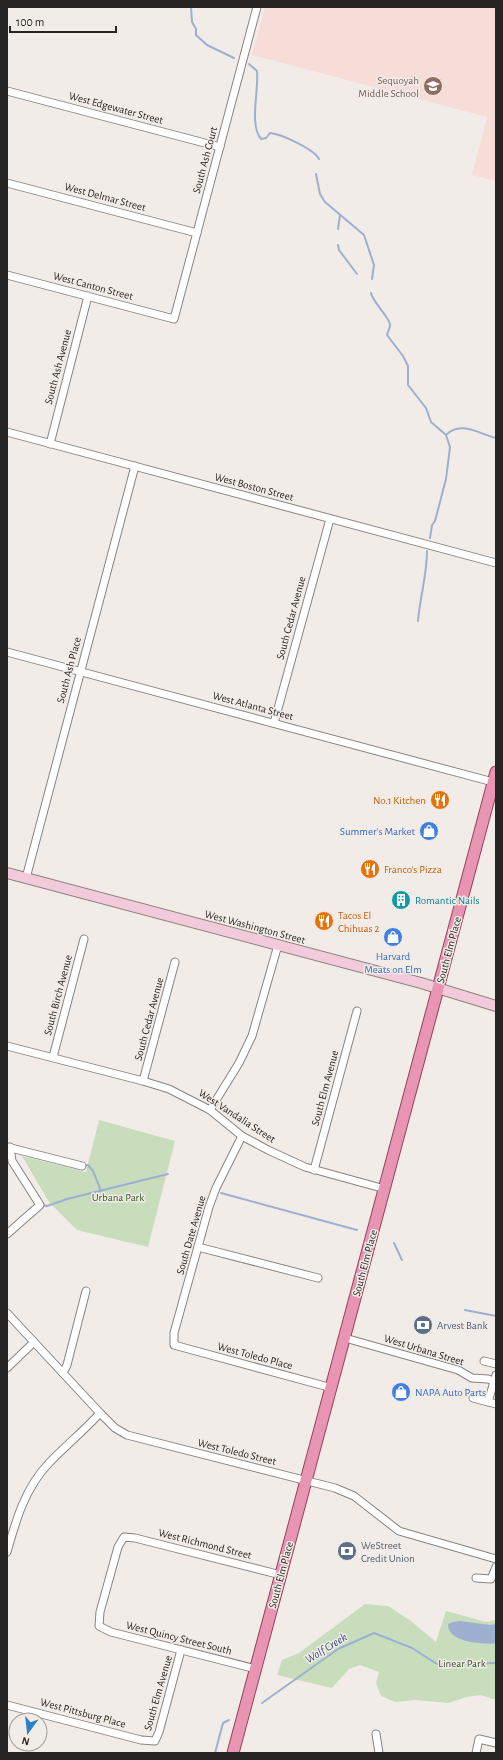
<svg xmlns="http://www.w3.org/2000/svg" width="503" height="1760" viewBox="0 0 503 1760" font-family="'Alegreya Sans',sans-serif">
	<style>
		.education { fill: #f7ddd7 }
		.green { fill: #c7ddbc }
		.water { fill: #9db0d0 }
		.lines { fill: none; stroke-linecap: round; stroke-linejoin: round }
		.stream { stroke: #9db0d0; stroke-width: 2 }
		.minor-casing { stroke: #898481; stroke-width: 9 }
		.secondary-casing { stroke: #898481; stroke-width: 12 }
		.primary-casing { stroke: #99405f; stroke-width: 13 }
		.minor { stroke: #fff; stroke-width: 7 }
		.secondary { stroke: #f3cad9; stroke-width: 10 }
		.primary { stroke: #e795b2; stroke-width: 11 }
		.labels { text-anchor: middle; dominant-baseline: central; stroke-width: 3; stroke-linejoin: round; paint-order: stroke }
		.education-label { font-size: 11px; fill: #785e54; stroke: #f2ece8; text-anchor: end }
		.street-label { font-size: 11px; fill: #272523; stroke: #f2ece8 }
		.food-label { font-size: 11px; fill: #c56008; stroke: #f2ece8; text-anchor: start }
		.shop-label { font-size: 11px; fill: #366cbe; stroke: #f2ece8; text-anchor: end }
		.culture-label { font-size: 11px; fill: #0d838f; stroke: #f2ece8; text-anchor: start }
		.park-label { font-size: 11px; fill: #375526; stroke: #f2ece8 }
		.service-label { font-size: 11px; fill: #4e5e75; stroke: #f2ece8; text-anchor: start }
		.water-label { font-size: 12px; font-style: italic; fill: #38527e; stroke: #f2ece8 }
	</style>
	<rect width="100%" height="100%" fill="#f2ece8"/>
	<path class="education" d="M 265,7 L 496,7 L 496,181 L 472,175 L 487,117 L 252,55 Z"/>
	<g class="green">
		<path d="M 99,1120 L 175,1141 L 148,1247 L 77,1230 L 49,1202 L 22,1156 L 86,1172 Z"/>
		<path d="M 365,1604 L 388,1606 L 411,1621 L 436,1642 L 446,1611 L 486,1622 L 496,1620 L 496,1700 L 480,1695 L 467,1697 L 448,1703 L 415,1700 L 395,1702 L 381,1696 L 376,1683 L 379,1672 L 360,1665 L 349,1669 L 332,1688 L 277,1675 L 282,1660 L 299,1653 Z"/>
	</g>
	<path class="water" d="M 460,1621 L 490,1625 L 496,1624 L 496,1643 C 483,1645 447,1642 448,1624 L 453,1622 Z"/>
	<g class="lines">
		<g class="stream">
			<path d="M 191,7 L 192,22 L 196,29 L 196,35 L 207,45 L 234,58"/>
			<path d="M 249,64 L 257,71 C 259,90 249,125 261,139 L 266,138 L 270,133 C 281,134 314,149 319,159"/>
			<path d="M 316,174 L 320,194 L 325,202 L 364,235 L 374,265 L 372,279"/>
			<path d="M 338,229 L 340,215"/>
			<path d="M 338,245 L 339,250 L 357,274"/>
			<path d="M 371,293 C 373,303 391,319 390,325 C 390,329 388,331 387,335 L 403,356 L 408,366 L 408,385 L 426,408 L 431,422 L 446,435 L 450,447 L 446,479 L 435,521 L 432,525 L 430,538"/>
			<path d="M 446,435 C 461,420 479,434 496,438"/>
			<path d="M 418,621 C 420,597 427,575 427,551"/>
			<path d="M 84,1166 L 88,1165 L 93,1171 L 101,1191"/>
			<path d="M 221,1193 L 357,1230"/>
			<path d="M 41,1205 L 47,1206 L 67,1199 L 168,1174"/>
			<path d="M 394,1243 L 402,1260"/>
			<path d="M 465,1310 L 496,1316"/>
			<path d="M 262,1703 L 338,1649 L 374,1633 L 412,1648 L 437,1664 L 496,1663"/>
			<path d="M 215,1753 L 223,1723 L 229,1720"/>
		</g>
		<g class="minor-casing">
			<g id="minor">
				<path d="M 7,91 L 220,147"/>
				<path d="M 7,183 L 197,233"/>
				<path d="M 7,275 L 174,319 L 257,7"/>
				<path d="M 7,432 L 496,563"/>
				<path d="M 50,444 L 88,296"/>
				<path d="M 7,652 L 493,782"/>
				<path d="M 274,723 L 330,519"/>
				<path d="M 26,878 L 135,466"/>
				<path d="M 7,1046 L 143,1081 L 169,1089 L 210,1110 L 242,1136 L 268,1150 L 305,1167 L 385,1189"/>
				<path d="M 53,1057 L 84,939"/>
				<path d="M 143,1081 L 175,962"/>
				<path d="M 210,1110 L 239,1063 L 252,1036 L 278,945"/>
				<path d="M 242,1136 L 216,1188 L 209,1207 L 174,1333 L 174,1345 L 332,1388"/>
				<path d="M 7,1147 L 82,1166"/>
				<path d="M 314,1170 L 357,1011"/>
				<path d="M 7,1234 L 40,1205 L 12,1161 L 10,1147"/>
				<path d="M 198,1247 L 318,1278"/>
				<path d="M 7,1313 L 100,1413 L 115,1428 L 127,1435 L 335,1488 L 354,1496 L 399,1531 L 496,1559"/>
				<path d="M 345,1338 L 458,1370 L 472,1378 L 488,1379 L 496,1382"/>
				<path d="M 484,1361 L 496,1364"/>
				<path d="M 7,1368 L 34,1342"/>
				<path d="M 63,1373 L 67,1365 L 86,1291"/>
				<path d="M 473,1398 L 496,1404"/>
				<path d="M 488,1402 L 496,1375"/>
				<path d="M 7,1552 C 16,1520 25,1488 49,1463 C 65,1446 84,1431 100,1413"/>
				<path d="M 476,1578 L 491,1579 L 496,1567"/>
				<path d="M 256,1669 L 111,1632 L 99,1626 L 100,1612 L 118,1547 L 124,1537 L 135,1538 L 281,1575"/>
				<path d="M 7,1705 L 141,1740 L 155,1741 L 159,1732 L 181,1650"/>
				<path d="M 376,1734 L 379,1753"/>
				<path d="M 476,1753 L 479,1739 L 496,1743"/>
			</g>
		</g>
		<g class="secondary-casing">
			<path id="secondary" d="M 7,873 L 421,983 L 496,1006"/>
		</g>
		<g class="primary-casing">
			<path id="primary" d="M 233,1753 L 496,772"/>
		</g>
		<use href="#minor" class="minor"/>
		<use href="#secondary" class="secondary"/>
		<use href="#primary" class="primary"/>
	</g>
	<defs>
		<g id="school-disc" transform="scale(1)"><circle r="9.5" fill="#8d6e63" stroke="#f2ece8"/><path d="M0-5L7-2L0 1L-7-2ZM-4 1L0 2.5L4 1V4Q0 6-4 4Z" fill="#fff"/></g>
		<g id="restaurant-disc" transform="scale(1)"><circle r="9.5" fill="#e8710a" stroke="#f2ece8"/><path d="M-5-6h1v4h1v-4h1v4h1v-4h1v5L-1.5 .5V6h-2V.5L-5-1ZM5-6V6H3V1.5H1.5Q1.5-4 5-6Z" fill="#fff"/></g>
		<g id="shop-disc" transform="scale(1)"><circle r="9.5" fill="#3f7fe0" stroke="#f2ece8"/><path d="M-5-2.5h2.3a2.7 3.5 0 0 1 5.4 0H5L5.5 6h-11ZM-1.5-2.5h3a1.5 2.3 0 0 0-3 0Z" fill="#fff"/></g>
		<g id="building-disc" transform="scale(1)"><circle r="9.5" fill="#0f9aa8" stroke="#f2ece8"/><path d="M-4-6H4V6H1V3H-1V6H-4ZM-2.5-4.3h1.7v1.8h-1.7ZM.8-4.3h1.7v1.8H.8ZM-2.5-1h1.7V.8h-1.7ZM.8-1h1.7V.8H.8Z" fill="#fff"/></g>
		<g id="bank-disc" transform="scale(1)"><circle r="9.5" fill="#5c6f8a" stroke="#f2ece8"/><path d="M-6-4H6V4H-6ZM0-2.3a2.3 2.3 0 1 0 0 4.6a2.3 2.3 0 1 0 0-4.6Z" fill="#fff"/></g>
	</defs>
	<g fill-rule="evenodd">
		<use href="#school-disc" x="433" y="86"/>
		<use href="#restaurant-disc" x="440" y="800"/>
		<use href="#shop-disc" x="429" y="831"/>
		<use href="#restaurant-disc" x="370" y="869"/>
		<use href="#building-disc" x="401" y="900"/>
		<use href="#restaurant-disc" x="324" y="921"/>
		<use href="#shop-disc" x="393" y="937"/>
		<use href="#bank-disc" x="423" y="1325"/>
		<use href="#shop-disc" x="401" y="1392"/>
		<use href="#bank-disc" x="347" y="1551"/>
	</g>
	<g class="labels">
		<g class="education-label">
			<text x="419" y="80">Sequoyah<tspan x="419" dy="13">Middle School</tspan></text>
		</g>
		<g class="street-label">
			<text transform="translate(116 108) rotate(15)">West Edgewater Street</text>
			<text transform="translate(205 160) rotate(-75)">South Ash Court</text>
			<text transform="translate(105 197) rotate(15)">West Delmar Street</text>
			<text transform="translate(93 286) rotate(15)">West Canton Street</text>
			<text transform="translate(58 367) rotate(-75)">South Ash Avenue</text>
			<text transform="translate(254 487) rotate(15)">West Boston Street</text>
			<text transform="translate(291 618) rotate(-75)">South Cedar Avenue</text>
			<text transform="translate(69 670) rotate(-75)">South Ash Place</text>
			<text transform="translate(253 706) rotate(15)">West Atlanta Street</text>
			<text transform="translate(255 927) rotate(15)">West Washington Street</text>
			<text transform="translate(449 950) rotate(-75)">South Elm Place</text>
			<text transform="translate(58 995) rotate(-75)">South Birch Avenue</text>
			<text transform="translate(149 1019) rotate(-75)">South Cedar Avenue</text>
			<text transform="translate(325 1088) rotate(-75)">South Elm Avenue</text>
			<text transform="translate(237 1116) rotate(33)">West Vandalia Street</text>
			<text transform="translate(191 1235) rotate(-74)">South Date Avenue</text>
			<text transform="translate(365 1263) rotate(-75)">South Elm Place</text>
			<text transform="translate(424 1350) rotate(17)">West Urbana Street</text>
			<text transform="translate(255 1356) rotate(15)">West Toledo Place</text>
			<text transform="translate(237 1452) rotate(14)">West Toledo Street</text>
			<text transform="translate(205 1544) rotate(14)">West Richmond Street</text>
			<text transform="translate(281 1575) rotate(-75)">South Elm Place</text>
			<text transform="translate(179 1638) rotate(14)">West Quincy Street South</text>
			<text transform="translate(158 1693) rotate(-74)">South Elm Avenue</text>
			<text transform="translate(83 1713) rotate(15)">West Pittsburg Place</text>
		</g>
		<g class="food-label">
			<text x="426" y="800" text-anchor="end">No.1 Kitchen</text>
			<text x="384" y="869">Franco's Pizza</text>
			<text x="338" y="915">Tacos El<tspan x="338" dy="13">Chihuas 2</tspan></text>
		</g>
		<g class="shop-label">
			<text x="415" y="831">Summer's Market</text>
			<text x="393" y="956" text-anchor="middle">Harvard<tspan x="393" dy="13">Meats on Elm</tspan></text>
			<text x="415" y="1392" text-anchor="start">NAPA Auto Parts</text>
		</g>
		<g class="culture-label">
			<text x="415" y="900">Romantic Nails</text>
		</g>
		<g class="park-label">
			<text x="118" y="1197">Urbana Park</text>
			<text x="462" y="1663">Linear Park</text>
		</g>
		<g class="service-label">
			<text x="437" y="1325">Arvest Bank</text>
			<text x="361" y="1545">WeStreet<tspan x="361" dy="13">Credit Union</tspan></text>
		</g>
		<g class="water-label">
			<text transform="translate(326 1648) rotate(-32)">Wolf Creek</text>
		</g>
	</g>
	<rect width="503" height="1760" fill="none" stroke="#272523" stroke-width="16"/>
	<g transform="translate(28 1732) rotate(195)"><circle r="19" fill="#f2ece8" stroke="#a19c99"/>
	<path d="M0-3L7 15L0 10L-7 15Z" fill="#2c7fcd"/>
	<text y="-6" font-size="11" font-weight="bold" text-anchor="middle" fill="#272523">N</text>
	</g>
	<path d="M10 26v6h106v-6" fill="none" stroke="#272523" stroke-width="2"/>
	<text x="16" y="26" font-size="12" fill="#272523" stroke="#f2ece8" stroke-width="3" paint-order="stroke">100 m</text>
</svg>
